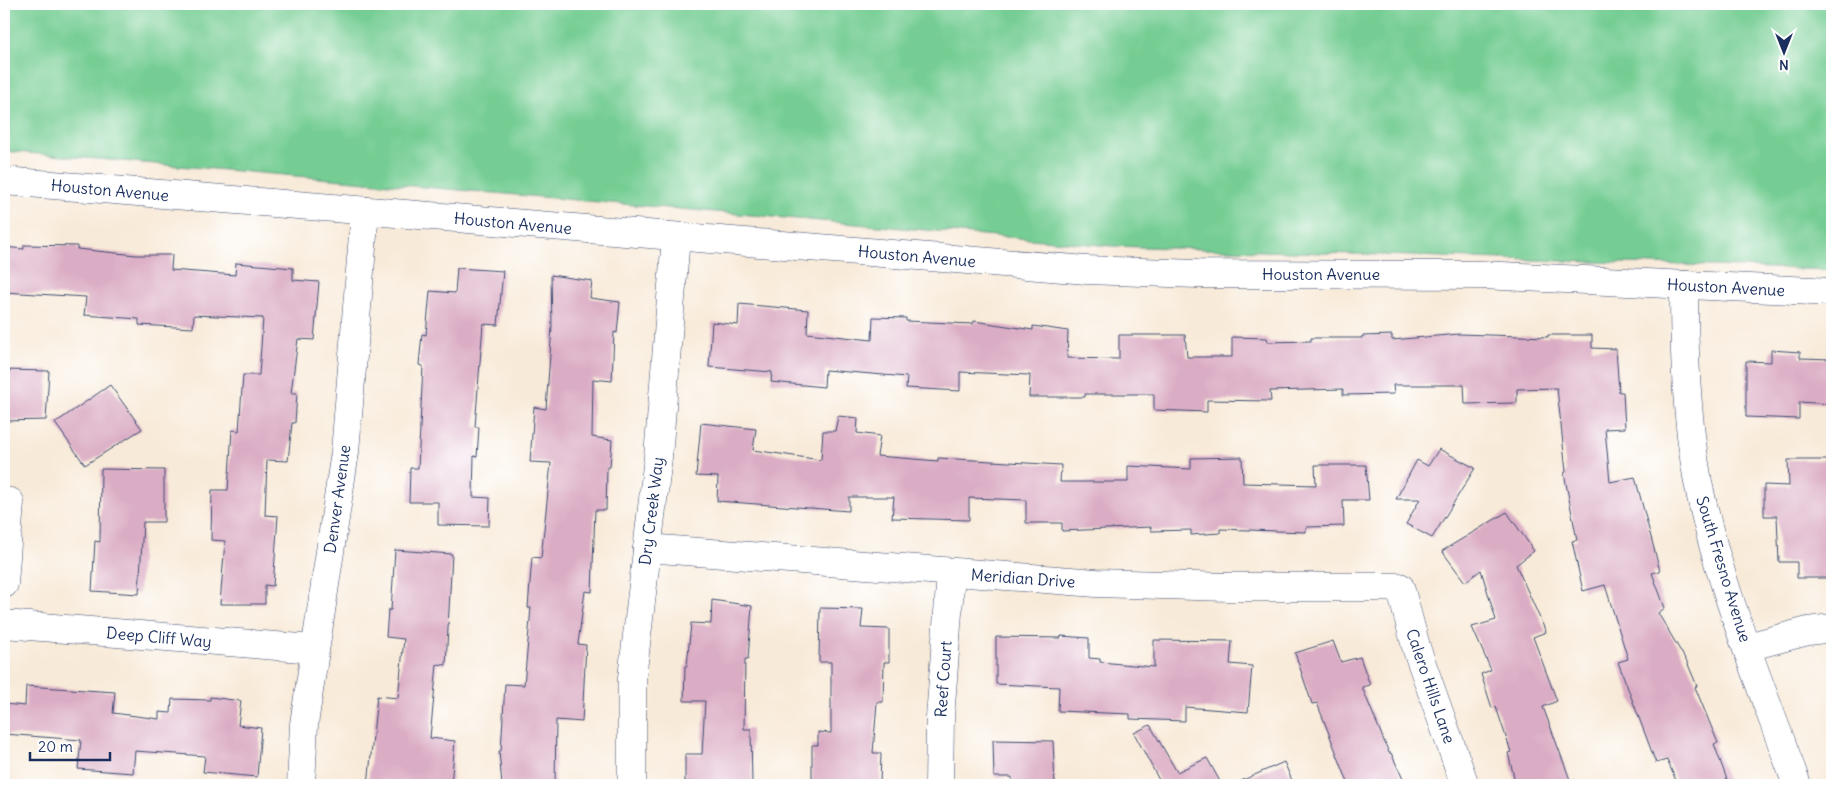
<svg xmlns="http://www.w3.org/2000/svg" width="1836" height="789" viewBox="0 0 1836 789" font-family="Delius,sans-serif">
	<style>
		.green { fill: #75cd93; stroke: #487e78 }
		.building { fill: #dbadc5 }
		.lines { fill: none; stroke-linecap: round; stroke-linejoin: round }
		.minor-casing { stroke: #3c4b70; stroke-width: 29 }
		.minor { stroke: #fff; stroke-width: 28 }
		.labels { text-anchor: middle; dominant-baseline: central; stroke-width: 5; stroke-linejoin: round; paint-order: stroke }
		.street-label { font-size: 16px; fill: #1b2f5e; stroke: #fff }
	</style>
	<rect width="100%" height="100%" fill="#fff"/>
	<filter id="ink" filterUnits="userSpaceOnUse"><feTurbulence type="fractalNoise" baseFrequency=".02" numOctaves="2"/><feDisplacementMap in="SourceGraphic" scale="10" xChannelSelector="R" yChannelSelector="G"/><feConvolveMatrix kernelMatrix="1 2 1 2 8 2 1 2 1" color-interpolation-filters="sRGB"/></filter>
	<filter id="wash" filterUnits="userSpaceOnUse"><feTurbulence type="fractalNoise" baseFrequency=".0096" numOctaves="4" result="noise"/><feDisplacementMap in="SourceGraphic" scale="20" xChannelSelector="R" yChannelSelector="G"/><feGaussianBlur stdDeviation="1.12" result="paint"/><feColorMatrix in="noise" values="0 0 0 0 0 0 0 0 0 0 0 0 0 0 0 0 0 1.4 0 .05"/><feComposite in="paint" operator="in"/></filter>
	<g filter="url(#wash)">
		<rect width="100%" height="100%" fill="#f8ead8"/>
		<path class="green" d="M 4,4 L 1832,4 L 1832,270 L 1112,246 L 4,151 Z"/>
		<g id="blocks">
			<g class="building">
				<path d="M 24,245 L 77,246 L 77,249 L 136,255 L 172,255 L 171,270 L 235,275 L 236,263 L 293,268 L 293,280 L 319,282 L 314,340 L 298,339 L 291,393 L 297,393 L 295,423 L 292,423 L 288,461 L 267,460 L 265,515 L 278,516 L 273,586 L 265,585 L 265,604 L 220,604 L 225,541 L 211,540 L 212,490 L 228,490 L 232,430 L 239,431 L 243,375 L 259,375 L 263,318 L 194,315 L 193,328 L 139,325 L 139,319 L 84,315 L 86,297 L 4,292 L 4,247 L 24,249 Z"/>
				<path d="M 457,268 L 503,271 L 498,325 L 483,324 L 475,427 L 479,427 L 477,457 L 474,456 L 473,497 L 490,498 L 489,526 L 438,525 L 438,502 L 409,502 L 410,468 L 418,468 L 423,366 L 419,365 L 422,334 L 426,335 L 430,291 L 455,293 Z"/>
				<path d="M 551,275 L 592,281 L 590,298 L 620,302 L 617,333 L 614,332 L 612,381 L 593,379 L 592,437 L 612,440 L 610,467 L 607,467 L 606,510 L 595,510 L 592,592 L 585,591 L 578,644 L 586,645 L 582,722 L 556,720 L 555,785 L 502,785 L 499,751 L 501,751 L 505,684 L 524,685 L 531,608 L 528,608 L 532,557 L 541,558 L 551,463 L 530,462 L 534,407 L 546,409 L 552,327 Z"/>
				<path d="M 739,304 L 808,310 L 807,333 L 872,340 L 873,317 L 906,318 L 906,321 L 973,324 L 974,321 L 1033,330 L 1033,326 L 1068,331 L 1067,358 L 1119,359 L 1119,335 L 1185,335 L 1187,357 L 1232,357 L 1232,337 L 1267,338 L 1268,342 L 1311,341 L 1311,338 L 1362,338 L 1362,336 L 1392,335 L 1392,340 L 1459,334 L 1548,337 L 1548,335 L 1592,335 L 1592,348 L 1616,349 L 1619,392 L 1623,392 L 1625,428 L 1605,429 L 1610,482 L 1635,477 L 1660,571 L 1652,573 L 1665,608 L 1658,613 L 1687,662 L 1697,686 L 1695,687 L 1718,743 L 1714,744 L 1729,785 L 1678,785 L 1667,760 L 1656,763 L 1618,662 L 1628,659 L 1605,585 L 1583,591 L 1572,541 L 1577,540 L 1564,473 L 1566,472 L 1557,388 L 1517,389 L 1517,403 L 1465,404 L 1464,385 L 1393,385 L 1394,394 L 1343,395 L 1343,389 L 1270,391 L 1271,401 L 1207,400 L 1207,412 L 1154,410 L 1154,394 L 1085,394 L 1085,397 L 1029,397 L 1030,375 L 960,372 L 960,391 L 906,388 L 907,377 L 825,370 L 824,387 L 771,382 L 772,372 L 709,367 L 712,322 L 738,325 Z"/>
				<path d="M 1771,350 L 1800,352 L 1800,358 L 1832,359 L 1832,404 L 1799,402 L 1799,419 L 1746,417 L 1746,361 L 1771,362 Z"/>
				<path d="M 4,370 L 49,371 L 46,420 L 4,421 Z"/>
				<path d="M 110,385 L 142,429 L 85,465 L 55,423 Z"/>
				<path d="M 838,416 L 858,418 L 857,433 L 880,436 L 877,456 L 938,461 L 938,458 L 1061,465 L 1060,482 L 1128,482 L 1128,466 L 1191,469 L 1191,458 L 1242,457 L 1243,483 L 1316,485 L 1315,465 L 1366,465 L 1369,500 L 1343,500 L 1344,526 L 1306,527 L 1306,532 L 1220,529 L 1220,533 L 1191,535 L 1191,530 L 1151,531 L 1151,527 L 1062,531 L 1062,523 L 1026,523 L 1026,500 L 969,498 L 969,520 L 892,518 L 894,497 L 849,497 L 849,511 L 717,501 L 718,477 L 696,476 L 701,423 L 756,429 L 753,450 L 821,460 L 823,431 L 835,431 Z"/>
				<path d="M 1439,449 L 1475,468 L 1432,538 L 1406,524 L 1420,499 L 1396,499 L 1417,460 L 1428,466 Z"/>
				<path d="M 1788,460 L 1832,460 L 1832,578 L 1797,578 L 1797,562 L 1779,562 L 1777,516 L 1764,516 L 1764,485 L 1789,486 Z"/>
				<path d="M 101,469 L 164,470 L 164,522 L 143,522 L 139,594 L 92,591 L 95,541 L 100,542 Z"/>
				<path d="M 1507,512 L 1534,551 L 1516,565 L 1546,632 L 1533,637 L 1557,701 L 1543,707 L 1572,785 L 1516,785 L 1508,753 L 1511,752 L 1496,707 L 1492,708 L 1481,674 L 1491,670 L 1472,627 L 1496,620 L 1481,570 L 1465,582 L 1442,551 Z"/>
				<path d="M 395,550 L 452,554 L 446,665 L 437,664 L 430,738 L 455,741 L 451,785 L 368,785 L 377,696 L 398,698 L 404,639 L 386,637 L 388,610 L 391,610 Z"/>
				<path d="M 712,600 L 752,606 L 748,659 L 745,659 L 744,729 L 751,729 L 752,784 L 685,782 L 685,754 L 702,754 L 705,701 L 684,701 L 685,666 L 687,666 L 691,623 L 711,624 Z"/>
				<path d="M 820,608 L 863,609 L 861,628 L 889,629 L 889,662 L 884,662 L 883,702 L 877,702 L 873,753 L 881,753 L 880,785 L 812,785 L 812,745 L 818,745 L 818,732 L 831,733 L 831,662 L 819,662 Z"/>
				<path d="M 1061,636 L 1089,638 L 1089,658 L 1100,659 L 1100,662 L 1154,667 L 1154,640 L 1232,641 L 1230,664 L 1252,666 L 1248,712 L 1185,707 L 1185,721 L 1130,719 L 1130,714 L 1058,711 L 1059,687 L 996,684 L 996,637 L 1061,638 Z"/>
				<path d="M 1333,641 L 1341,662 L 1360,657 L 1370,685 L 1362,687 L 1389,753 L 1391,753 L 1403,779 L 1388,785 L 1349,785 L 1317,703 L 1312,704 L 1295,653 Z"/>
				<path d="M 26,686 L 115,692 L 113,713 L 159,719 L 159,712 L 171,713 L 172,699 L 210,700 L 210,697 L 241,701 L 238,725 L 261,728 L 257,777 L 203,772 L 205,756 L 135,751 L 133,773 L 78,769 L 81,740 L 4,734 L 4,704 L 25,706 Z"/>
				<path d="M 1150,725 L 1177,772 L 1207,758 L 1222,785 L 1148,785 L 1159,780 L 1134,733 Z"/>
				<path d="M 993,740 L 1053,741 L 1055,785 L 1012,785 L 1012,777 L 994,777 Z"/>
				<path d="M 1284,762 L 1294,785 L 1232,785 Z"/>
			</g>
		</g>
	</g>
	<g filter="url(#ink)">
		<use href="#blocks" fill-opacity="0" stroke="#3c4b70" stroke-width="1"/>
		<g class="lines">
			<g class="minor-casing">
				<g id="minor">
					<path d="M 4,181 L 1087,270 L 1197,274 L 1482,275 L 1832,292"/>
					<path d="M 1684,285 C 1684,351 1686,417 1698,482 C 1718,584 1762,688 1797,785"/>
					<path d="M 647,548 L 1096,583 L 1228,587 L 1400,587 L 1417,650 L 1465,785"/>
					<path d="M 4,584 L 10,502"/>
					<path d="M 4,624 L 314,649"/>
					<path d="M 1748,649 L 1755,645 L 1808,631 L 1832,628"/>
					<path d="M 301,785 L 304,724 L 345,452 L 365,211"/>
					<path d="M 632,785 L 632,678 L 658,457 L 676,237"/>
					<path d="M 939,785 L 940,718 L 951,573"/>
				</g>
			</g>
			<use href="#minor" class="minor"/>
		</g>
	</g>
	<g class="labels">
		<g class="street-label">
			<text transform="translate(110 190) rotate(5)">Houston Avenue</text>
			<text transform="translate(513 223) rotate(5)">Houston Avenue</text>
			<text transform="translate(917 256) rotate(5)">Houston Avenue</text>
			<text x="1321" y="274">Houston Avenue</text>
			<text transform="translate(1726 287) rotate(3)">Houston Avenue</text>
			<text transform="translate(337 499) rotate(-82)">Denver Avenue</text>
			<text transform="translate(651 511) rotate(-83)">Dry Creek Way</text>
			<text transform="translate(1724 569) rotate(73)">South Fresno Avenue</text>
			<text transform="translate(1023 578) rotate(4)">Meridian Drive</text>
			<text transform="translate(159 637) rotate(5)">Deep Cliff Way</text>
			<text transform="translate(943 679) rotate(-86)">Reef Court</text>
			<text transform="translate(1431 686) rotate(71)">Calero Hills Lane</text>
		</g>
	</g>
	<rect width="1836" height="789" fill="none" stroke="#fff" stroke-width="20"/>
	<g transform="translate(1784 52) rotate(180)" stroke="#ffffff" stroke-width="4" paint-order="stroke">
	<path d="M0-4L9 19L0 12L-9 19Z" fill="#1b2f5e"/>
	<text y="-8" font-size="14" font-weight="bold" text-anchor="middle" fill="#1b2f5e">N</text>
	</g>
	<path d="M30 752v8h80v-8" fill="none" stroke="#1b2f5e" stroke-width="2.5"/>
	<text x="38" y="752" font-size="15" fill="#1b2f5e" stroke="#ffffff" stroke-width="4" paint-order="stroke">20 m</text>
</svg>
